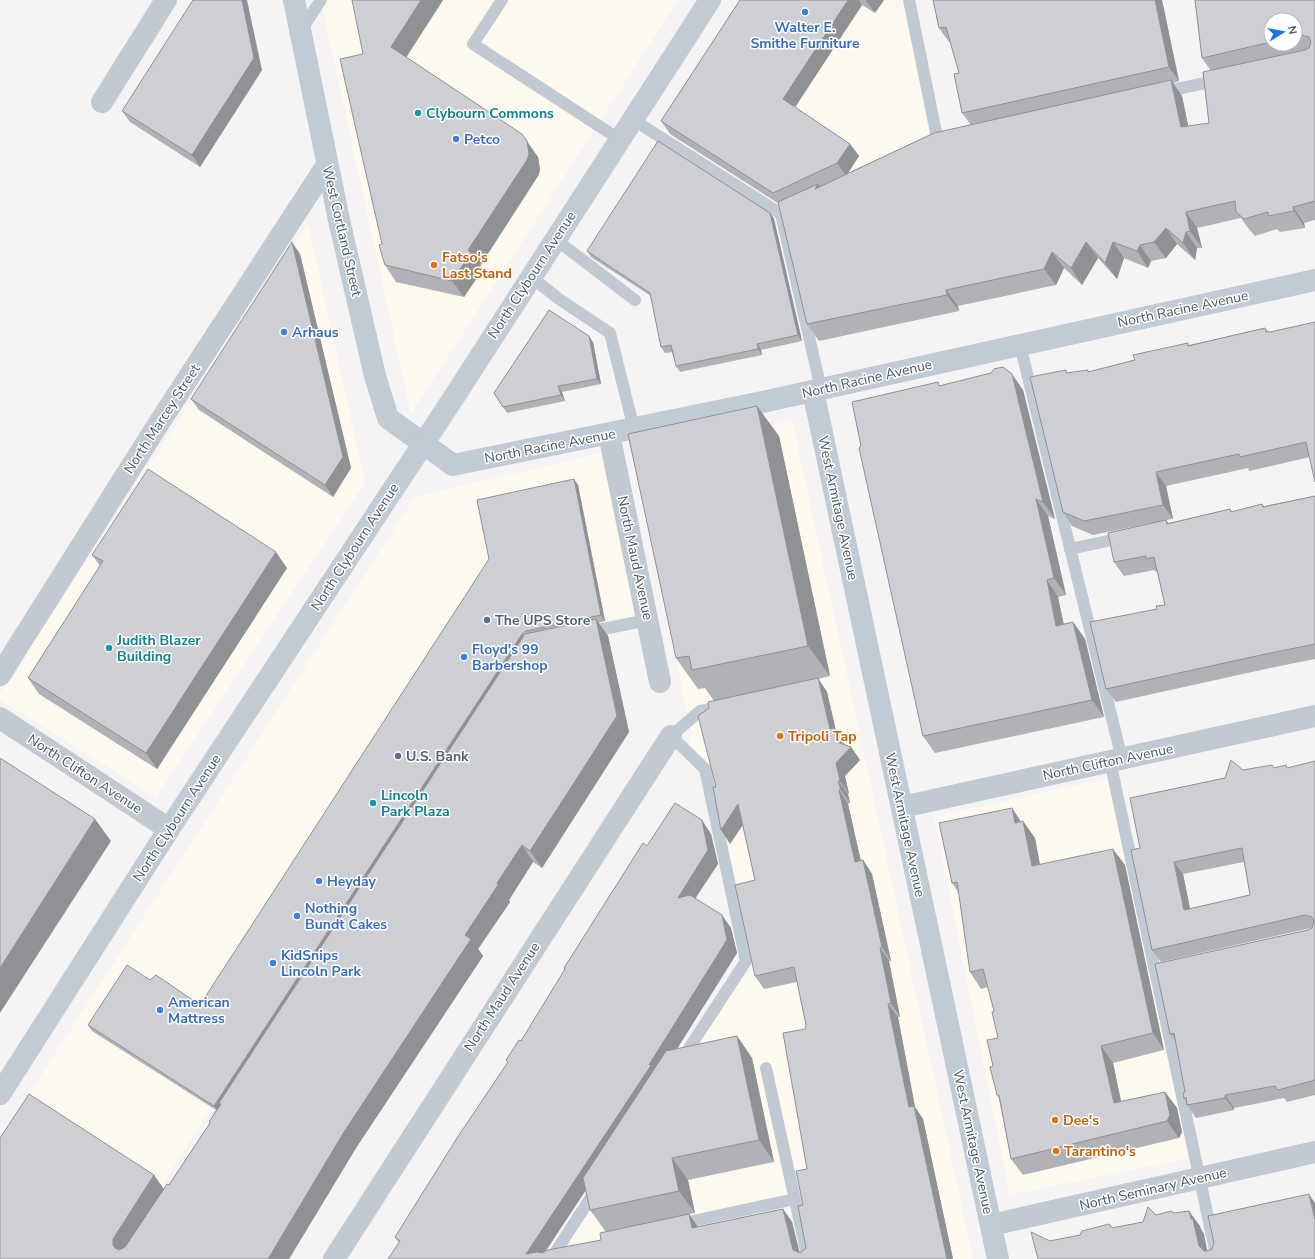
<svg xmlns="http://www.w3.org/2000/svg" width="1315" height="1259" viewBox="0 0 1315 1259" font-family="'Nunito Sans',sans-serif">
	<style>
		.commercial { fill: #fdf9ef }
		.lines { fill: none; stroke-linecap: round; stroke-linejoin: round }
		.lane { stroke: #c1cad2; stroke-width: 12 }
		.street { stroke: #c1cad2; stroke-width: 22 }
		.secondary { stroke: #c1cbd6; stroke-width: 22 }
		.wall { fill: #b0b2b7; fill-rule: evenodd }
		.shaded-wall { fill: #909195 }
		.building { fill: #cdcfd5; stroke: #909195; fill-rule: evenodd }
		.shop-dot { fill: #3f7fe0; stroke: #fff; stroke-width: 1.5 }
		.culture-dot { fill: #0f9aa8; stroke: #fff; stroke-width: 1.5 }
		.food-dot { fill: #e8710a; stroke: #fff; stroke-width: 1.5 }
		.service-dot { fill: #5c6f8a; stroke: #fff; stroke-width: 1.5 }
		.labels { text-anchor: middle; dominant-baseline: central; stroke-width: 3; stroke-linejoin: round; paint-order: stroke }
		.shop-label { font-size: 14px; font-weight: bold; fill: #366cbe; stroke: #fff; text-anchor: start }
		.culture-label { font-size: 14px; font-weight: bold; fill: #0d838f; stroke: #fff; text-anchor: start }
		.street-label { font-size: 14px; fill: #4a5661; stroke: #fff }
		.food-label { font-size: 14px; font-weight: bold; fill: #c56008; stroke: #fff; text-anchor: start }
		.service-label { font-size: 14px; font-weight: bold; fill: #4e5e75; stroke: #fff; text-anchor: start }
	</style>
	<rect width="100%" height="100%" fill="#f5f3f3"/>
	<g class="commercial">
		<path d="M 321,0 L 678,0 L 411,414 L 321,1 Z"/>
		<path d="M 747,0 L 909,0 L 929,134 L 782,207 L 663,130 Z"/>
		<path d="M 308,223 L 365,483 L 156,797 L 0,700 L 0,693 Z"/>
		<path d="M 792,420 L 973,1259 L 808,1259 L 795,1200 L 557,1250 L 746,961 L 702,766 L 685,750 L 692,734 L 631,456 Z"/>
		<path d="M 601,453 L 635,614 L 519,640 L 287,988 L 115,1259 L 0,1139 L 415,497 Z"/>
		<path d="M 1114,777 L 1195,1157 L 1010,1195 L 934,817 Z"/>
	</g>
	<g class="lines">
		<g class="lane">
			<path d="M 502,0 L 473,44 L 619,139"/>
			<path d="M 909,0 L 938,142"/>
			<path d="M 300,32 L 321,0"/>
			<path d="M 1162,92 L 1220,80"/>
			<path d="M 632,119 L 781,214 L 821,389"/>
			<path d="M 555,239 L 635,300"/>
			<path d="M 531,277 L 559,299 L 610,333 L 634,429"/>
			<path d="M 1020,345 L 1122,759"/>
			<path d="M 1070,549 L 1126,537"/>
			<path d="M 588,632 L 648,620"/>
			<path d="M 1110,761 L 1217,1259"/>
			<path d="M 682,1059 L 746,961 L 705,769 L 671,736 L 700,711 L 720,707"/>
			<path d="M 766,1068 L 808,1259"/>
			<path d="M 679,1224 L 795,1199"/>
			<path d="M 551,1259 L 597,1188"/>
		</g>
		<g class="street">
			<path d="M 102,102 L 166,0"/>
			<path d="M 609,434 L 660,682"/>
			<path d="M 0,675 L 157,426 L 327,165"/>
			<path d="M 0,718 L 169,829"/>
			<path d="M 902,807 L 1315,716"/>
			<path d="M 991,1225 L 1315,1152"/>
			<path d="M 334,1259 L 671,736"/>
		</g>
		<g class="secondary">
			<path d="M 294,0 L 339,220 L 375,376 L 388,418 L 453,465 L 767,401 L 1315,280"/>
			<path d="M 813,391 L 998,1259"/>
			<path d="M 0,1094 L 169,829 L 458,391 L 710,0"/>
		</g>
	</g>
	<g class="wall">
		<path d="M 443,0 L 406,57 L 538,157 L 540,170 L 538,176 L 480,266 L 483,269 L 464,297 L 396,282 L 385,265 L 363,54 Z"/>
		<path d="M 740,0 L 884,0 L 875,13 L 862,5 L 795,107 L 850,144 L 859,156 L 848,173 L 934,133 L 971,125 L 962,113 L 954,74 L 959,73 L 950,42 L 949,42 L 939,28 L 933,0 L 1162,0 L 1179,81 L 1173,83 L 1182,96 L 1188,126 L 1209,123 L 1203,72 L 1211,71 L 1202,58 L 1195,0 L 1315,0 L 1315,220 L 1304,223 L 1305,228 L 1280,232 L 1277,229 L 1255,236 L 1248,228 L 1241,218 L 1197,228 L 1202,248 L 1197,248 L 1195,260 L 1177,244 L 1166,258 L 1151,261 L 1148,268 L 1124,258 L 1117,279 L 1098,258 L 1082,285 L 1064,268 L 1056,285 L 958,306 L 959,311 L 819,341 L 807,324 L 779,204 L 670,134 L 661,121 ZM 1271,20 L 1295,20 L 1295,44 L 1271,44 Z"/>
		<path d="M 262,70 L 200,167 L 130,122 L 122,111 Z"/>
		<path d="M 770,213 L 774,219 L 802,341 L 761,350 L 762,355 L 680,372 L 676,366 L 672,352 L 665,353 L 661,347 L 651,296 L 591,257 L 587,251 Z"/>
		<path d="M 300,254 L 351,468 L 333,497 L 199,410 L 191,399 Z"/>
		<path d="M 1315,322 L 1310,457 L 1249,471 L 1248,468 L 1166,486 L 1173,519 L 1166,520 L 1169,523 L 1230,509 L 1232,512 L 1262,504 L 1264,506 L 1315,496 L 1315,659 L 1270,668 L 1116,702 L 1106,689 L 1157,609 L 1165,605 L 1157,572 L 1156,572 L 1154,570 L 1124,576 L 1114,562 L 1151,523 L 1093,535 L 1072,526 L 1063,512 L 1067,373 L 1089,372 L 1189,345 L 1265,328 L 1269,332 L 1270,332 Z"/>
		<path d="M 593,342 L 601,384 L 562,392 L 565,401 L 507,413 L 494,393 Z"/>
		<path d="M 941,386 L 1023,390 L 1055,519 L 1048,516 L 1066,595 L 1058,597 L 1064,624 L 1073,622 L 1085,639 L 1104,717 L 935,753 L 923,736 Z"/>
		<path d="M 779,436 L 830,676 L 818,679 L 827,692 L 836,731 L 843,741 L 844,744 L 851,747 L 860,760 L 845,776 L 849,794 L 848,794 L 850,803 L 848,804 L 861,861 L 863,860 L 872,874 L 891,961 L 889,961 L 900,1017 L 898,1017 L 915,1107 L 923,1119 L 953,1259 L 388,1259 L 399,1243 L 395,1237 L 508,1063 L 506,1060 L 521,1041 L 565,970 L 564,968 L 647,846 L 711,834 L 718,864 L 695,898 L 731,928 L 737,953 L 677,1049 L 737,1036 L 752,1058 L 774,1162 L 688,1180 L 695,1213 L 606,1232 L 590,1210 L 586,1190 L 546,1251 L 697,1227 L 783,1209 L 792,1222 L 800,1253 L 806,1248 L 803,1205 L 807,1169 L 805,1029 L 806,1025 L 797,982 L 764,989 L 755,976 L 755,880 L 743,825 L 730,844 L 716,787 L 709,708 L 714,701 L 705,688 L 698,689 L 676,658 Z"/>
		<path d="M 578,485 L 605,621 L 598,623 L 608,636 L 629,732 L 542,868 L 533,862 L 509,900 L 510,902 L 478,949 L 483,956 L 356,1148 L 289,1259 L 0,1259 L 154,1175 L 163,1189 L 169,1185 L 210,1123 L 209,1122 L 216,1110 L 92,1031 L 88,1025 L 150,980 L 200,1005 Z"/>
		<path d="M 92,555 L 287,568 L 157,769 L 39,694 L 28,678 L 100,566 Z"/>
		<path d="M 1315,761 L 1315,1095 L 1287,1102 L 1284,1098 L 1234,1108 L 1234,1110 L 1196,1118 L 1187,1105 L 1186,1102 L 1184,1099 L 1185,1092 L 1175,1040 L 1170,1034 L 1311,928 L 1161,962 L 1152,950 L 1140,848 L 1225,778 L 1243,770 L 1288,768 ZM 1244,862 L 1250,895 L 1190,909 L 1183,874 Z"/>
		<path d="M 1012,808 L 1021,822 L 1035,838 L 1040,864 L 1125,865 L 1164,1050 L 1113,1063 L 1121,1101 L 1165,1092 L 1177,1108 L 1182,1132 L 1179,1138 L 1023,1175 L 1011,1159 L 999,1099 L 997,1095 L 993,1066 L 998,1038 L 994,1011 L 988,987 L 981,989 L 970,972 L 959,893 L 952,883 Z"/>
	</g>
	<g class="shaded-wall">
		<path d="M 242,0 L 247,0 L 262,70 L 200,167 L 192,155 Z"/>
		<path d="M 421,0 L 443,0 L 402,64 L 391,47 Z"/>
		<path d="M 848,0 L 859,0 L 862,5 L 792,112 L 783,99 Z"/>
		<path d="M 866,0 L 884,0 L 875,13 L 866,1 Z"/>
		<path d="M 1155,0 L 1162,0 L 1179,81 L 1169,67 Z"/>
		<path d="M 1171,80 L 1182,96 L 1192,144 L 1181,127 Z"/>
		<path d="M 522,134 L 538,157 L 540,170 L 538,176 L 480,266 L 483,269 L 464,297 L 452,281 L 468,250 Z"/>
		<path d="M 850,144 L 859,156 L 846,176 L 837,163 Z"/>
		<path d="M 818,184 L 829,200 L 815,189 Z"/>
		<path d="M 1293,207 L 1304,223 L 1305,228 L 1294,211 Z"/>
		<path d="M 1186,212 L 1197,228 L 1202,248 L 1190,231 Z"/>
		<path d="M 770,213 L 774,219 L 802,341 L 798,335 Z"/>
		<path d="M 1166,228 L 1177,244 L 1166,258 L 1154,242 Z"/>
		<path d="M 1186,232 L 1197,248 L 1195,260 L 1183,243 Z"/>
		<path d="M 292,242 L 300,254 L 351,468 L 333,497 L 325,485 Z"/>
		<path d="M 1086,242 L 1098,258 L 1082,285 L 1071,268 Z"/>
		<path d="M 1113,242 L 1124,258 L 1117,279 L 1105,263 Z"/>
		<path d="M 1140,245 L 1151,261 L 1148,268 L 1137,251 Z"/>
		<path d="M 1052,252 L 1064,268 L 1056,285 L 1044,269 Z"/>
		<path d="M 946,290 L 958,306 L 959,311 L 947,295 Z"/>
		<path d="M 589,336 L 593,342 L 601,384 L 597,379 Z"/>
		<path d="M 757,344 L 761,350 L 762,355 L 758,349 Z"/>
		<path d="M 1012,374 L 1023,390 L 1055,519 L 1043,502 Z"/>
		<path d="M 558,386 L 562,392 L 565,401 L 561,395 Z"/>
		<path d="M 757,406 L 779,436 L 830,676 L 808,646 Z"/>
		<path d="M 1156,472 L 1166,486 L 1173,519 L 1163,505 Z"/>
		<path d="M 574,479 L 578,485 L 605,621 L 601,615 Z"/>
		<path d="M 1036,499 L 1048,516 L 1066,595 L 1054,578 Z"/>
		<path d="M 276,552 L 287,568 L 157,769 L 146,753 Z"/>
		<path d="M 1047,580 L 1058,597 L 1067,643 L 1056,626 Z"/>
		<path d="M 596,619 L 608,636 L 629,732 L 542,868 L 530,851 Z"/>
		<path d="M 1073,622 L 1085,639 L 1104,717 L 1092,700 Z"/>
		<path d="M 522,634 L 526,640 L 221,1104 L 219,1103 L 222,1106 L 218,1111 L 214,1106 Z"/>
		<path d="M 818,678 L 827,692 L 836,731 L 843,741 L 846,752 L 851,747 L 860,760 L 845,776 L 849,794 L 840,781 L 836,763 L 837,742 L 830,729 Z"/>
		<path d="M 838,781 L 848,794 L 850,803 L 841,790 Z"/>
		<path d="M 839,790 L 848,804 L 864,875 L 855,862 Z"/>
		<path d="M 738,804 L 748,817 L 730,844 L 721,830 Z"/>
		<path d="M 1012,808 L 1023,825 L 1015,823 Z"/>
		<path d="M 95,819 L 111,841 L 0,1013 L 0,968 Z"/>
		<path d="M 702,820 L 711,834 L 718,864 L 687,911 L 678,898 Z"/>
		<path d="M 1023,821 L 1035,838 L 1043,883 L 1032,866 Z"/>
		<path d="M 522,845 L 533,862 L 509,900 L 510,902 L 478,949 L 483,956 L 356,1148 L 289,1259 L 268,1259 L 344,1132 L 497,883 Z"/>
		<path d="M 1113,849 L 1125,865 L 1164,1050 L 1153,1033 Z"/>
		<path d="M 863,860 L 872,874 L 891,961 L 882,947 Z"/>
		<path d="M 1174,862 L 1183,874 L 1193,923 L 1184,910 Z"/>
		<path d="M 722,915 L 731,928 L 737,953 L 660,1076 L 661,1077 L 540,1259 L 526,1254 L 649,1065 Z"/>
		<path d="M 880,948 L 889,961 L 900,1017 L 891,1003 Z"/>
		<path d="M 888,1004 L 898,1017 L 915,1107 L 923,1119 L 953,1259 L 947,1259 L 909,1107 Z"/>
		<path d="M 737,1036 L 752,1058 L 774,1162 L 759,1140 Z"/>
		<path d="M 1101,1046 L 1113,1063 L 1125,1120 L 1114,1103 Z"/>
		<path d="M 1165,1092 L 1177,1108 L 1182,1132 L 1179,1138 L 1167,1121 Z"/>
		<path d="M 1225,1095 L 1234,1108 L 1234,1110 L 1225,1098 Z"/>
		<path d="M 672,1158 L 688,1180 L 695,1213 L 679,1191 Z"/>
		<path d="M 154,1175 L 166,1192 L 124,1259 L 113,1245 L 113,1239 Z"/>
		<path d="M 1309,1194 L 1315,1203 L 1315,1220 Z"/>
		<path d="M 783,1209 L 792,1222 L 801,1259 L 793,1250 Z"/>
		<path d="M 1189,1211 L 1200,1226 L 1201,1229 L 1204,1234 L 1209,1259 L 1199,1246 L 1191,1219 Z"/>
		<path d="M 689,1214 L 698,1227 L 692,1228 Z"/>
	</g>
	<g class="building">
		<path d="M 193,0 L 242,0 L 254,58 L 192,155 L 122,111 Z"/>
		<path d="M 352,0 L 421,0 L 391,47 L 522,134 L 527,141 L 529,154 L 527,160 L 468,250 L 471,253 L 452,281 L 385,265 L 379,245 L 382,244 L 340,59 L 363,54 Z"/>
		<path d="M 740,0 L 848,0 L 783,99 L 850,144 L 837,163 L 773,193 L 661,121 Z"/>
		<path d="M 933,0 L 1155,0 L 1169,67 L 962,113 L 954,74 L 959,73 L 946,27 L 939,28 Z"/>
		<path d="M 1195,0 L 1315,0 L 1315,201 L 1293,207 L 1294,211 L 1268,216 L 1268,212 L 1244,219 L 1236,212 L 1235,201 L 1186,212 L 1190,231 L 1186,232 L 1183,243 L 1166,228 L 1154,242 L 1140,245 L 1137,251 L 1113,242 L 1105,263 L 1086,242 L 1071,268 L 1052,252 L 1044,269 L 946,290 L 947,295 L 807,324 L 778,202 L 818,184 L 815,189 L 934,133 L 1171,80 L 1181,127 L 1209,123 L 1203,72 L 1305,50 L 1309,48 L 1311,42 L 1309,37 L 1302,35 L 1295,37 L 1295,20 L 1271,20 L 1271,42 L 1202,58 Z"/>
		<path d="M 658,141 L 770,213 L 798,335 L 757,344 L 758,349 L 676,366 L 671,345 L 661,347 L 650,293 L 587,251 Z"/>
		<path d="M 292,242 L 343,457 L 325,485 L 191,399 Z"/>
		<path d="M 549,310 L 589,336 L 597,379 L 558,386 L 561,395 L 503,407 L 494,393 Z"/>
		<path d="M 1315,322 L 1315,482 L 1306,442 L 1240,457 L 1239,454 L 1156,472 L 1163,505 L 1084,521 L 1063,512 L 1030,377 L 1066,370 L 1066,373 L 1088,370 L 1088,372 L 1135,360 L 1133,355 L 1188,343 L 1188,346 L 1265,328 L 1266,332 L 1270,332 Z"/>
		<path d="M 1003,367 L 1012,374 L 1043,502 L 1036,499 L 1054,578 L 1047,580 L 1056,626 L 1073,622 L 1092,700 L 923,736 L 859,448 L 861,446 L 852,402 L 938,382 L 939,386 L 991,373 L 994,369 Z"/>
		<path d="M 757,406 L 808,646 L 692,670 L 689,656 L 676,658 L 628,434 Z"/>
		<path d="M 148,469 L 276,552 L 146,753 L 28,678 L 103,561 L 92,555 Z"/>
		<path d="M 574,479 L 601,615 L 526,631 L 522,634 L 214,1106 L 88,1025 L 127,965 L 150,980 L 156,975 L 200,1005 L 489,559 L 477,500 Z"/>
		<path d="M 1315,496 L 1315,644 L 1261,655 L 1106,689 L 1090,622 L 1157,609 L 1156,606 L 1165,605 L 1154,557 L 1146,559 L 1146,556 L 1114,562 L 1108,533 L 1166,520 L 1167,524 L 1230,509 L 1231,512 L 1262,504 L 1263,507 Z"/>
		<path d="M 596,619 L 617,716 L 530,851 L 522,845 L 497,883 L 498,885 L 465,935 L 471,939 L 344,1132 L 268,1259 L 0,1259 L 0,1138 L 29,1094 L 154,1175 L 113,1239 L 113,1245 L 115,1248 L 119,1250 L 125,1247 L 167,1184 L 169,1185 L 210,1123 L 209,1122 L 221,1104 L 219,1103 L 525,634 Z"/>
		<path d="M 818,678 L 830,729 L 834,728 L 837,742 L 851,747 L 836,763 L 840,781 L 838,781 L 841,790 L 839,790 L 855,862 L 863,860 L 882,947 L 880,948 L 891,1003 L 888,1004 L 909,1107 L 914,1106 L 947,1259 L 388,1259 L 400,1241 L 395,1237 L 457,1138 L 508,1062 L 506,1060 L 519,1040 L 521,1041 L 565,969 L 564,968 L 643,843 L 647,846 L 675,803 L 702,820 L 708,850 L 678,898 L 690,895 L 722,915 L 727,940 L 649,1065 L 652,1064 L 526,1254 L 537,1252 L 542,1253 L 548,1250 L 601,1240 L 600,1233 L 689,1214 L 692,1228 L 783,1209 L 793,1250 L 800,1253 L 806,1248 L 798,1206 L 803,1205 L 796,1171 L 807,1169 L 783,1033 L 805,1029 L 806,1025 L 794,967 L 755,976 L 735,885 L 755,880 L 738,804 L 721,830 L 713,787 L 716,787 L 698,716 L 709,708 L 708,702 Z"/>
		<path d="M 0,758 L 95,819 L 0,968 Z"/>
		<path d="M 1231,760 L 1243,770 L 1272,765 L 1274,768 L 1286,765 L 1287,768 L 1315,761 L 1315,1080 L 1278,1090 L 1275,1086 L 1225,1095 L 1225,1098 L 1187,1105 L 1186,1097 L 1184,1099 L 1183,1093 L 1185,1092 L 1174,1033 L 1170,1034 L 1155,964 L 1308,930 L 1312,928 L 1314,921 L 1312,917 L 1305,915 L 1152,950 L 1131,850 L 1140,848 L 1130,798 L 1225,778 ZM 1242,848 L 1250,895 L 1184,910 L 1174,862 Z"/>
		<path d="M 1012,808 L 1015,823 L 1023,821 L 1032,866 L 1113,849 L 1153,1033 L 1101,1046 L 1114,1103 L 1165,1092 L 1170,1115 L 1167,1121 L 1011,1159 L 999,1095 L 997,1095 L 990,1067 L 993,1066 L 987,1040 L 998,1038 L 992,1012 L 994,1011 L 983,969 L 970,972 L 957,882 L 952,883 L 939,823 Z"/>
		<path d="M 737,1036 L 759,1140 L 672,1158 L 679,1191 L 590,1210 L 583,1178 L 666,1051 Z"/>
		<path d="M 1309,1194 L 1315,1220 L 1315,1259 L 1038,1259 L 1031,1232 L 1050,1241 L 1080,1235 L 1082,1231 L 1109,1224 L 1112,1228 L 1143,1222 L 1148,1207 L 1156,1215 L 1171,1211 L 1174,1213 L 1189,1211 L 1191,1219 L 1193,1219 L 1199,1246 L 1204,1251 L 1207,1251 L 1212,1249 L 1214,1243 L 1208,1216 Z"/>
	</g>
	<g class="shop-dot">
		<circle cx="805" cy="12" r="4"/>
		<circle cx="456" cy="139" r="4"/>
		<circle cx="284" cy="332" r="4"/>
		<circle cx="464" cy="657" r="4"/>
		<circle cx="319" cy="881" r="4"/>
		<circle cx="297" cy="916" r="4"/>
		<circle cx="273" cy="963" r="4"/>
		<circle cx="160" cy="1010" r="4"/>
	</g>
	<g class="culture-dot">
		<circle cx="418" cy="113" r="4"/>
		<circle cx="109" cy="648" r="4"/>
		<circle cx="373" cy="803" r="4"/>
	</g>
	<g class="food-dot">
		<circle cx="434" cy="265" r="4"/>
		<circle cx="780" cy="736" r="4"/>
		<circle cx="1055" cy="1120" r="4"/>
		<circle cx="1056" cy="1151" r="4"/>
	</g>
	<g class="service-dot">
		<circle cx="487" cy="620" r="4"/>
		<circle cx="398" cy="756" r="4"/>
	</g>
	<g class="labels">
		<g class="shop-label">
			<text x="805" y="27" text-anchor="middle">Walter E.<tspan x="805" dy="16">Smithe Furniture</tspan></text>
			<text x="464" y="139">Petco</text>
			<text x="292" y="332">Arhaus</text>
			<text x="472" y="649">Floyd's 99<tspan x="472" dy="16">Barbershop</tspan></text>
			<text x="327" y="881">Heyday</text>
			<text x="305" y="908">Nothing<tspan x="305" dy="16">Bundt Cakes</tspan></text>
			<text x="281" y="955">KidSnips<tspan x="281" dy="16">Lincoln Park</tspan></text>
			<text x="168" y="1002">American<tspan x="168" dy="16">Mattress</tspan></text>
		</g>
		<g class="culture-label">
			<text x="426" y="113">Clybourn Commons</text>
			<text x="117" y="640">Judith Blazer<tspan x="117" dy="16">Building</tspan></text>
			<text x="381" y="795">Lincoln<tspan x="381" dy="16">Park Plaza</tspan></text>
		</g>
		<g class="street-label">
			<text transform="translate(342 231) rotate(77)">West Cortland Street</text>
			<text transform="translate(532 275) rotate(-57)">North Clybourn Avenue</text>
			<text transform="translate(1183 309) rotate(-12)">North Racine Avenue</text>
			<text transform="translate(867 379) rotate(-13)">North Racine Avenue</text>
			<text transform="translate(162 419) rotate(-57)">North Marcey Street</text>
			<text transform="translate(550 446) rotate(-11)">North Racine Avenue</text>
			<text transform="translate(838 508) rotate(78)">West Armitage Avenue</text>
			<text transform="translate(355 547) rotate(-57)">North Clybourn Avenue</text>
			<text transform="translate(635 558) rotate(78)">North Maud Avenue</text>
			<text transform="translate(1108 762) rotate(-12)">North Clifton Avenue</text>
			<text transform="translate(85 774) rotate(33)">North Clifton Avenue</text>
			<text transform="translate(177 818) rotate(-57)">North Clybourn Avenue</text>
			<text transform="translate(905 825) rotate(78)">West Armitage Avenue</text>
			<text transform="translate(502 997) rotate(-57)">North Maud Avenue</text>
			<text transform="translate(973 1142) rotate(78)">West Armitage Avenue</text>
			<text transform="translate(1153 1189) rotate(-13)">North Seminary Avenue</text>
		</g>
		<g class="food-label">
			<text x="442" y="257">Fatso's<tspan x="442" dy="16">Last Stand</tspan></text>
			<text x="788" y="736">Tripoli Tap</text>
			<text x="1063" y="1120">Dee's</text>
			<text x="1064" y="1151">Tarantino's</text>
		</g>
		<g class="service-label">
			<text x="495" y="620">The UPS Store</text>
			<text x="406" y="756">U.S. Bank</text>
		</g>
	</g>
	<g transform="translate(1283 32) rotate(79)"><circle r="19" fill="#ffffff" stroke="#b7bbc0"/>
	<path d="M0-3L7 15L0 10L-7 15Z" fill="#1a73e8"/>
	<text y="-6" font-size="11" font-weight="bold" text-anchor="middle" fill="#4a5661">N</text>
	</g>
</svg>
